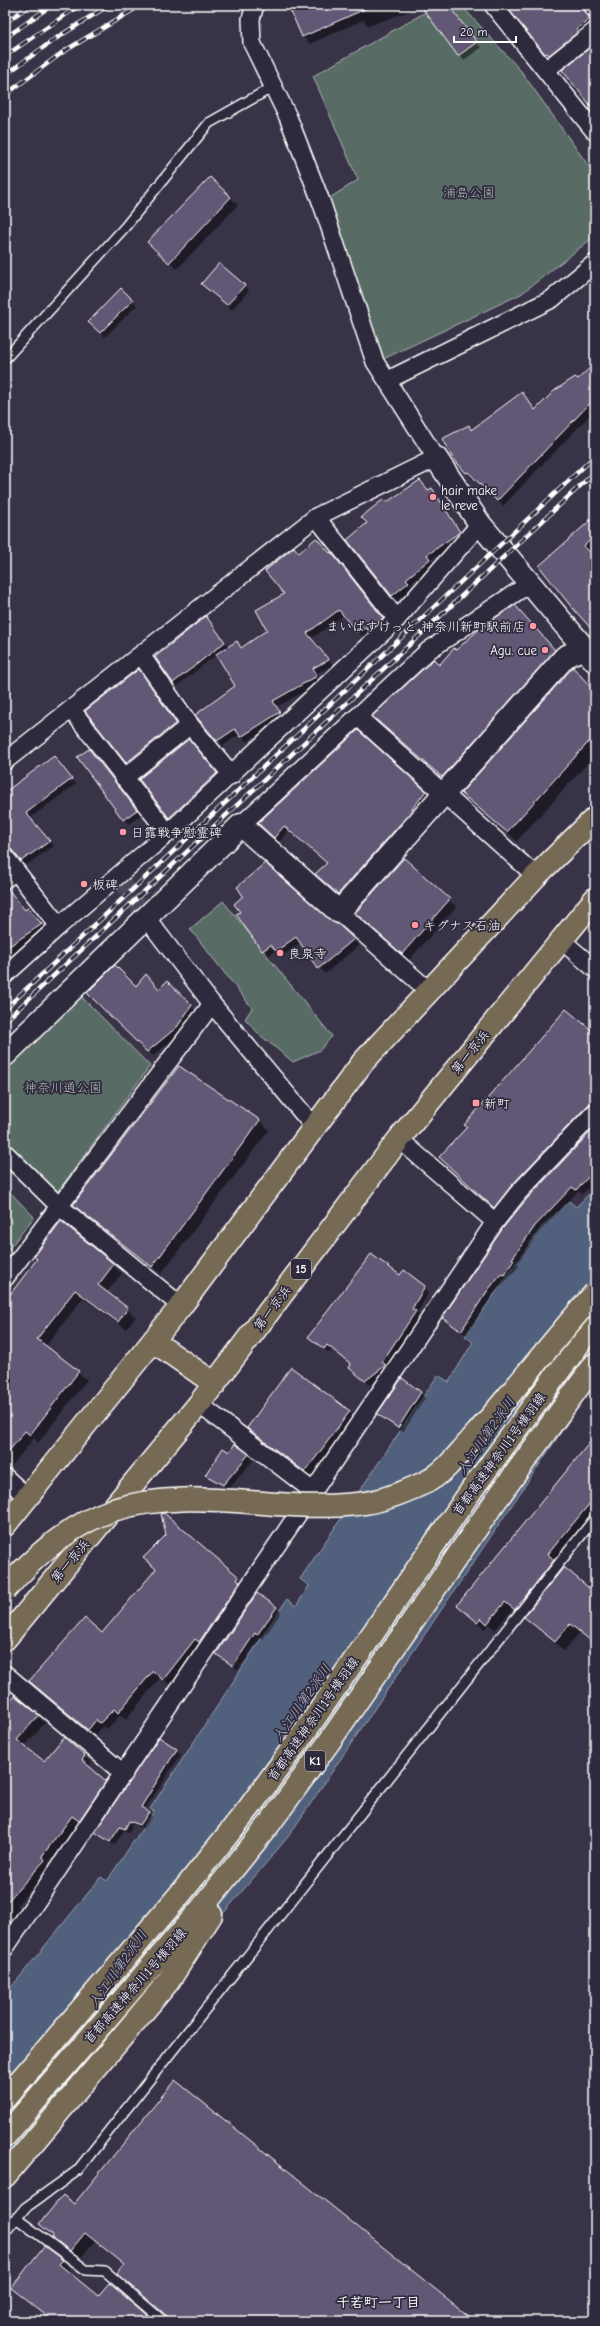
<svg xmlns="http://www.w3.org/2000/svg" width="600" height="2326" viewBox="0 0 600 2326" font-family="'Comic Neue','Klee One',sans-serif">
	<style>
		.green { fill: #596c65; stroke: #acb6b2 }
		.water { fill: #51607b; stroke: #97a0b0 }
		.shadow { fill: #0007 }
		.building { fill: #625875; stroke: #fff }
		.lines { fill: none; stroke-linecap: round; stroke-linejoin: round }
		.minor-tunnel { stroke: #4d475a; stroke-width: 17; stroke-dasharray: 17 8; stroke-linecap: butt }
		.service-casing { stroke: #fff; stroke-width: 12 }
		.minor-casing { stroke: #fff; stroke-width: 20 }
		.tertiary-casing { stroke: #fff; stroke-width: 25 }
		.trunk-casing { stroke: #fff; stroke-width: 25 }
		.motorway-casing { stroke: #fff; stroke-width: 25 }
		.service { stroke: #2f2a3d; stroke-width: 9 }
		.minor { stroke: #2f2a3d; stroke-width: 17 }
		.tertiary { stroke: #2f2a3d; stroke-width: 22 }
		.trunk { stroke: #766a55; stroke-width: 22 }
		.motorway { stroke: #766a55; stroke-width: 22 }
		.rail-casing { stroke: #fff; stroke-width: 4.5 }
		.rail { stroke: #2f2a3d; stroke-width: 3; stroke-dasharray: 9; stroke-linecap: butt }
		.motorway-bridge-casing { stroke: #fff; stroke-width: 25; stroke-linecap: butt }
		.motorway-bridge { stroke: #766a55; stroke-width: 22 }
		.poi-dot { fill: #ff9aa2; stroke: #2f2a3d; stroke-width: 1.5 }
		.labels { text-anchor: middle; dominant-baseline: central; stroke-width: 3.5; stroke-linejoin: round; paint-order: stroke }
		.shield { fill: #2f2a3d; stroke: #c1bfc5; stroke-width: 1 }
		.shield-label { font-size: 12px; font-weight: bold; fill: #fff }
		.park-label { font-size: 13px; fill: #acb6b2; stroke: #2f2a3d }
		.poi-label { font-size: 13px; fill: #fff; stroke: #2f2a3d; text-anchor: start }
		.street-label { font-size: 13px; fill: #fff; stroke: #2f2a3d }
		.water-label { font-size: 14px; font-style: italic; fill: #b1b7c4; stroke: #2f2a3d }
		.neighbourhood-label { font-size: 14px; font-weight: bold; fill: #fff; stroke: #2f2a3d }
	</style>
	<rect width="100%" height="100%" fill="#393348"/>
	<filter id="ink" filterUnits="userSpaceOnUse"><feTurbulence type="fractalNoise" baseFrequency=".025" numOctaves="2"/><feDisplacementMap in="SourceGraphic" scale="8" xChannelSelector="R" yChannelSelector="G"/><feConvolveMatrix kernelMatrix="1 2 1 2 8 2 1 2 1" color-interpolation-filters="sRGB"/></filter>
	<g filter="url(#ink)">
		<g class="green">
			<path d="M 438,5 L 461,5 L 521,71 L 595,175 L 595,236 L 521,294 L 381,360 L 328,199 L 358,180 L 313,76 Z"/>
			<path d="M 223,901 L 332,1036 L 320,1050 L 293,1062 L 260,1035 L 245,1019 L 252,1008 L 190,929 Z"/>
			<path d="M 76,991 L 150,1066 L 56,1194 L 5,1144 L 5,1064 Z"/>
			<path d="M 5,1187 L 34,1217 L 5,1254 Z"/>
		</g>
		<path class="water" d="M 590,1193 L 595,1197 L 595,1382 L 288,1837 L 184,1960 L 5,2193 L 5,1995 L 101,1877 L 107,1881 L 154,1811 L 150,1809 L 287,1599 L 296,1606 L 309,1586 L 300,1579 L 438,1375 L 449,1382 L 473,1342 L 465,1336 L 541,1228 L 569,1201 L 576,1207 Z"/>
		<g class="shadow">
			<path d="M 289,5 L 425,5 L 369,26 L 363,20 L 310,44 L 303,37 Z"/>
			<path d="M 507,5 L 590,5 L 587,12 L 595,22 L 595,26 L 551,59 Z"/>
			<path d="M 454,13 L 481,48 L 464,60 L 459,55 Z"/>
			<path d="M 210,178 L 238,205 L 177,269 L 149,242 Z"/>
			<path d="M 244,285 L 249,290 L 232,310 L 208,289 Z"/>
			<path d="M 121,290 L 137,305 L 105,337 L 90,322 Z"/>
			<path d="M 595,366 L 595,410 L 503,506 L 474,477 L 473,479 L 453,457 L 469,426 L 473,430 L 522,393 L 536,411 Z"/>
			<path d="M 432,489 L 464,537 L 431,560 L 434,564 L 410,584 L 413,588 L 397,601 L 348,540 L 368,524 L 387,503 Z"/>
			<path d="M 595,518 L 595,548 L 590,553 L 595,559 L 595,631 L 540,567 Z"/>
			<path d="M 300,554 L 330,554 L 336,558 L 388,624 L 372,633 L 362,636 L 344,615 L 312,638 L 333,665 L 317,673 L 321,682 L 278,706 L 284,717 L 247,742 L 240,734 L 223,746 L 197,716 L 237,687 L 217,654 L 177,686 L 173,682 L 206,617 L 229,647 L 237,642 L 242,647 L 268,631 L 286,594 Z"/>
			<path d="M 520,613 L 560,656 L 448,782 L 379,722 L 456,652 Z"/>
			<path d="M 139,670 L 180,728 L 132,767 L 87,711 Z"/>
			<path d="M 595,692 L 595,755 L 517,841 L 462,793 Z"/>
			<path d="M 193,745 L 221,779 L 175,822 L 140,779 Z"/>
			<path d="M 89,750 L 141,815 L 129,824 L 124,819 Z"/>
			<path d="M 54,757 L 76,784 L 30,818 L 54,846 L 26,865 L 17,854 L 9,851 L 5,853 L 5,794 Z"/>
			<path d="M 425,792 L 430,796 L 343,898 L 321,879 L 328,864 L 289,830 L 279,842 L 264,828 Z"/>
			<path d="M 404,859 L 456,907 L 409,960 L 364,920 Z"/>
			<path d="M 5,890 L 8,890 L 46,930 L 26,943 L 28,945 L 15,954 L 16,955 L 5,965 Z"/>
			<path d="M 238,915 L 330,922 L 359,945 L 325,974 L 301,943 L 282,956 L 276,950 L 269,956 Z"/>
			<path d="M 167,982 L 196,1011 L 182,1032 L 153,1056 L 88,993 L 136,988 L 160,990 Z"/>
			<path d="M 595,1035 L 595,1102 L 578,1125 L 499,1212 L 446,1162 Z"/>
			<path d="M 179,1067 L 260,1121 L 269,1130 L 161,1274 L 74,1204 Z"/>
			<path d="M 595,1131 L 595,1182 L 582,1194 L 578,1191 L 540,1231 L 517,1264 L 519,1266 L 493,1295 L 466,1335 L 444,1318 Z"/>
			<path d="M 61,1222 L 122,1273 L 106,1293 L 136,1317 L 126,1329 L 83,1298 L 45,1347 L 87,1380 L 38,1443 L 34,1438 L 11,1467 L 5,1462 L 5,1303 L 38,1260 Z"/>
			<path d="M 400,1276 L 424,1287 L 429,1292 L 417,1313 L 421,1316 L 386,1368 L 390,1371 L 371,1385 L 355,1373 L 352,1365 L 332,1349 L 329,1353 L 309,1337 Z"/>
			<path d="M 420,1393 L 425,1398 L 403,1432 L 379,1414 Z"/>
			<path d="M 349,1411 L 358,1421 L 314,1481 L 248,1428 Z"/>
			<path d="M 595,1445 L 595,1512 L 555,1561 L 561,1567 L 522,1616 L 513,1609 L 495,1630 L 489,1624 L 485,1629 L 458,1605 Z"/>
			<path d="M 248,1455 L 253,1460 L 229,1489 L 206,1474 Z"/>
			<path d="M 238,1578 L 245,1585 L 202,1645 L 171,1686 L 161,1677 L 126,1719 L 121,1715 L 107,1729 L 103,1726 L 95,1736 L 31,1681 L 102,1634 Z"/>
			<path d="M 595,1594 L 595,1645 L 580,1632 L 564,1651 L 525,1617 Z"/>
			<path d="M 276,1607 L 281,1612 L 263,1639 L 260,1638 L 238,1670 L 217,1654 Z"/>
			<path d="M 5,1709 L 38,1716 L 45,1723 L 24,1747 L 44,1762 L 84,1756 L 91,1763 L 89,1767 L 112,1788 L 86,1827 L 79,1822 L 48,1864 L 51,1867 L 17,1905 L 24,1912 L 5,1940 Z"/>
			<path d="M 176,1750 L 181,1754 L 145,1810 L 152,1816 L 144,1829 L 133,1824 L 129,1833 L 125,1830 L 114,1845 L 101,1836 L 97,1832 Z"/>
			<path d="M 74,2206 L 474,2321 L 168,2321 L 168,2317 L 118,2273 L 125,2265 L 95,2241 L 80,2259 L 62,2246 L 41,2224 Z"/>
			<path d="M 62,2261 L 71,2270 L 69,2273 L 99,2297 L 152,2321 L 52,2321 L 12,2287 Z"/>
		</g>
		<g class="building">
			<path d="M 288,5 L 374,5 L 302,37 Z"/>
			<path d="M 420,5 L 448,5 L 477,42 L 458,56 Z"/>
			<path d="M 515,5 L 581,5 L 590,19 L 576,30 L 578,32 L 549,55 L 547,53 L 545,54 L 509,10 Z"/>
			<path d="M 591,47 L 595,52 L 595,111 L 562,70 Z"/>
			<path d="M 210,177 L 231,197 L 169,263 L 147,242 Z"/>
			<path d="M 219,263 L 245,285 L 227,305 L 201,284 Z"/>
			<path d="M 121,288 L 133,300 L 100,333 L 88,322 Z"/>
			<path d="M 595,363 L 595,398 L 497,501 L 468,472 L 466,473 L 452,457 L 442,439 L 469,425 L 471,430 L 522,392 L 535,410 L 554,391 L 575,377 L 578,379 Z"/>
			<path d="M 420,480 L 428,490 L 432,488 L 460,532 L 427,555 L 430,559 L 406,579 L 409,582 L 392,596 L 347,540 L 367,523 L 361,517 L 384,499 L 387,502 Z"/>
			<path d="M 595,516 L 595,535 L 584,546 L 595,558 L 595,633 L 569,604 L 539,566 Z"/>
			<path d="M 316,538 L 330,553 L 331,552 L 383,618 L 369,632 L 367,628 L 356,632 L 339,610 L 307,633 L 329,660 L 313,668 L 317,676 L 273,701 L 280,712 L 241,737 L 235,729 L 217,741 L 195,715 L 235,686 L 216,654 L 237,641 L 241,648 L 267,630 L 256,610 L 284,594 L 265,571 L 294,547 L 299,553 Z"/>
			<path d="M 515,605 L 555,650 L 442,777 L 372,716 L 434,659 L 439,665 L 454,648 L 456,650 L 484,625 Z"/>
			<path d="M 206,616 L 225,642 L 173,683 L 155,657 Z"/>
			<path d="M 573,667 L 595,692 L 595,735 L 507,832 L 461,793 Z"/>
			<path d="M 139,669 L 176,723 L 126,763 L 85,711 Z"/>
			<path d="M 358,730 L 426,791 L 402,822 L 338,894 L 315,874 L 327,863 L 284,826 L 274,838 L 258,823 Z"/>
			<path d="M 189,739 L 217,773 L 169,818 L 139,779 Z"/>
			<path d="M 89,749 L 137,810 L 123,820 L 77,757 Z"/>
			<path d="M 54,756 L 72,779 L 26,813 L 50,841 L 21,861 L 5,842 L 5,792 Z"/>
			<path d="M 404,858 L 450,899 L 402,954 L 355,913 Z"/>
			<path d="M 265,863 L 331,921 L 338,924 L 354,939 L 318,969 L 296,937 L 276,951 L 271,945 L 262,951 L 236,914 L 240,912 L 234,904 L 243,896 L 237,887 Z"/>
			<path d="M 8,889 L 25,910 L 27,908 L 42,924 L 5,949 L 5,890 Z"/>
			<path d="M 115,965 L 136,986 L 146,974 L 159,989 L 167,981 L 192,1005 L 177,1027 L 147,1052 L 87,993 Z"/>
			<path d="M 566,1009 L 595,1033 L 595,1102 L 588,1105 L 511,1186 L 494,1208 L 439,1157 L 467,1127 L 464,1125 Z"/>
			<path d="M 179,1066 L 260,1120 L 152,1267 L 73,1205 Z"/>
			<path d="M 595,1127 L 595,1170 L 576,1190 L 572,1187 L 535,1226 L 512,1259 L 514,1260 L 504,1275 L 501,1274 L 488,1290 L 461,1331 L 442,1318 L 503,1228 L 526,1200 Z"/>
			<path d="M 61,1221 L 114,1264 L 98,1285 L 128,1308 L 118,1322 L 75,1290 L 37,1339 L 79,1371 L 30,1435 L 25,1431 L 5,1456 L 5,1301 L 37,1259 L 34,1257 Z"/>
			<path d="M 371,1254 L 400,1275 L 404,1270 L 425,1286 L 412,1309 L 416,1311 L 382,1362 L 386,1365 L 365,1381 L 349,1368 L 351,1364 L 327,1345 L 324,1349 L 308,1337 Z"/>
			<path d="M 291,1367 L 350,1411 L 305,1472 L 247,1428 Z"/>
			<path d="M 402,1378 L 421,1392 L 398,1428 L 377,1414 Z"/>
			<path d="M 595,1436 L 595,1497 L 548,1554 L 554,1560 L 515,1610 L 505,1602 L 487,1624 L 481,1618 L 477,1622 L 457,1605 Z"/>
			<path d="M 235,1444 L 249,1454 L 223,1485 L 205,1475 L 223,1448 L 229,1452 Z"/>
			<path d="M 164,1513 L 239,1577 L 237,1580 L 240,1582 L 199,1642 L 195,1639 L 163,1680 L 153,1671 L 118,1713 L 114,1709 L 100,1723 L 96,1720 L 88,1730 L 29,1681 L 85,1618 L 102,1633 L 156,1569 L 143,1558 L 166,1535 L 161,1514 Z"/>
			<path d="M 564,1567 L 595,1593 L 595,1644 L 570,1624 L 555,1642 L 524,1617 Z"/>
			<path d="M 257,1593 L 277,1607 L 257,1635 L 255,1633 L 233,1666 L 216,1654 Z"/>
			<path d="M 15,1696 L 39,1715 L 17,1740 L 44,1761 L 64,1737 L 85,1756 L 82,1760 L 106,1781 L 79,1821 L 72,1816 L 42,1856 L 45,1860 L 5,1904 L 5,1707 Z"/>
			<path d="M 159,1737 L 177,1749 L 141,1807 L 149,1812 L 140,1825 L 129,1821 L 125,1829 L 120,1827 L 110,1842 L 95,1832 Z"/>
			<path d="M 175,2080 L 475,2321 L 169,2321 L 167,2316 L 117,2273 L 124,2264 L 85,2233 L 70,2251 L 52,2237 L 53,2235 L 39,2224 L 63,2195 L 74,2204 Z"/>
			<path d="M 44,2246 L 63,2260 L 59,2264 L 98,2296 L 109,2283 L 154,2321 L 53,2321 L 11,2288 Z"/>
		</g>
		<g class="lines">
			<path class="minor-tunnel" d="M 118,876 L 145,916"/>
			<g class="service-casing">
				<g id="service">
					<path d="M 5,359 L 125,227 L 209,123 L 273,87"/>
					<path d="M 5,884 L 18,874"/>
					<path d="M 16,2218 L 86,2270 L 105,2271 L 163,2321"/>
					<path d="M 5,2232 L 25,2208 L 77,2171 L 595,1518"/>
				</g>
			</g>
			<g class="minor-casing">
				<g id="minor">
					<path d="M 493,5 L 595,132"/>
					<path d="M 592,5 L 595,9"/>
					<path d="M 546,70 L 595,31"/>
					<path d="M 388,380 L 552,299 L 595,263"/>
					<path d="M 316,517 L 397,619"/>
					<path d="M 141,655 L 190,725 L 232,775"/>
					<path d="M 71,709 L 168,833"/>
					<path d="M 358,717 L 536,876"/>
					<path d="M 5,761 L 316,517 L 436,458 L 375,362 L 322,204 L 288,117 L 252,43 L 251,19 L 255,5"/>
					<path d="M 124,778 L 190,725"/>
					<path d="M 241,825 L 429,650 L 529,584"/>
					<path d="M 5,857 L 59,926"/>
					<path d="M 339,912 L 429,991"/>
					<path d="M 145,916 L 212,1004 L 315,1128"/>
					<path d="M 561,940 L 595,969"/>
					<path d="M 5,975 L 59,926 L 168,833 L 397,619 L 480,524"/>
					<path d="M 399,1139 L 495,1222"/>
					<path d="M 5,1153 L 59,1206 L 181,1306"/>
					<path d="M 5,1278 L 212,1004"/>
					<path d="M 199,1404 L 314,1492"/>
					<path d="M 5,1477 L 28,1498"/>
					<path d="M 5,1674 L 124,1774"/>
					<path d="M 5,1948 L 495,1222 L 518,1193 L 595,1112"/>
				</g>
			</g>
			<g class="tertiary-casing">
				<g id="tertiary">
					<path d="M 436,458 L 480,524 L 595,661"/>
					<path d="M 5,1055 L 241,825 L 339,912 L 565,657 L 583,648"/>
				</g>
			</g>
			<g class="trunk-casing">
				<g id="trunk">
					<path d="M 153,1341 L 215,1384"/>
					<path d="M 5,1525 L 181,1306 L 363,1062 L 536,876 L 595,818"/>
					<path d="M 5,1639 L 199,1404 L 399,1139 L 595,899"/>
				</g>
			</g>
			<g class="motorway-casing">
				<g id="motorway">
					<path d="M 5,2098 L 182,1892 L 249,1808 L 309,1726 L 473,1488 L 595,1322"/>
					<path d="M 5,2136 L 201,1909 L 270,1823 L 329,1742 L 494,1503 L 595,1364"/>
					<path d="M 5,2176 L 168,1982 L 211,1915"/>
				</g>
			</g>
			<use href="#service" class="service"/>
			<use href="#minor" class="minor"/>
			<use href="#tertiary" class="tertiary"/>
			<use href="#trunk" class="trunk"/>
			<use href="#motorway" class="motorway"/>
			<g class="rail-casing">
				<g id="rail">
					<path d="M 5,8 L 9,5"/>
					<path d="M 5,23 L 30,5"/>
					<path d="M 5,38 L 52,5"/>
					<path d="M 5,56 L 80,5"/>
					<path d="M 5,75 L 55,39 L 109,5"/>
					<path d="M 5,95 L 63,52 L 141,5"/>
					<path d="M 5,1009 L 595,456"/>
					<path d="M 5,1021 L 595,472"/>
				</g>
			</g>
			<use href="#rail" class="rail"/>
			<g class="motorway-bridge-casing">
				<path id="motorway-bridge" d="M 5,1590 C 34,1556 69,1525 113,1510 C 191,1485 276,1513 357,1504 C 380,1502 403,1493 424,1483 C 446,1473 462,1449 478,1432 C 518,1386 555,1338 595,1293"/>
			</g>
			<use href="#motorway-bridge" class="motorway-bridge"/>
		</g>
	</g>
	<g class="poi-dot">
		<circle cx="433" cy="497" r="4"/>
		<circle cx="533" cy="626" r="4"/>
		<circle cx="545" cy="650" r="4"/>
		<circle cx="123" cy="832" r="4"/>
		<circle cx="84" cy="884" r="4"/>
		<circle cx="415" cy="925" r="4"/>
		<circle cx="280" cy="953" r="4"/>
		<rect x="472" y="1099" width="8" height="8" rx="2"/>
	</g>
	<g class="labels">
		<g class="shield">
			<rect x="291" y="1259" width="20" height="20" rx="3"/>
			<rect x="305" y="1751" width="20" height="20" rx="3"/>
		</g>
		<g class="shield-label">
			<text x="301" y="1269">15</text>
			<text x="315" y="1761">K1</text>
		</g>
		<g class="park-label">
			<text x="469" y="192">浦島公園</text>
			<text x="63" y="1087">神奈川通公園</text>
		</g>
		<g class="poi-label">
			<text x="441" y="490">hair make<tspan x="441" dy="15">le reve</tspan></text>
			<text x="525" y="626" text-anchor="end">まいばすけっと 神奈川新町駅前店</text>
			<text x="537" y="650" text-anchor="end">Agu. cue</text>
			<text x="131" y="832">日露戦争慰霊碑</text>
			<text x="92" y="884">板碑</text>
			<text x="423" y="925">キグナス石油</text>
			<text x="288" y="953">良泉寺</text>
			<text x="484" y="1103">新町</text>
		</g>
		<g class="street-label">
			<text transform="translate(470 1052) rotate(-51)">第一京浜</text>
			<text transform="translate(272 1308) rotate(-53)">第一京浜</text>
			<text transform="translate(499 1454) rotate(-54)">首都高速神奈川1号横羽線</text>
			<text transform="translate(70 1561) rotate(-50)">第一京浜</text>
			<text transform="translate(313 1719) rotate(-55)">首都高速神奈川1号横羽線</text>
			<text transform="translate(135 1986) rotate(-49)">首都高速神奈川1号横羽線</text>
		</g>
		<g class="water-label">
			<text transform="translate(486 1436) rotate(-55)">入江川第2派川</text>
			<text transform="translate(302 1703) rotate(-55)">入江川第2派川</text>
			<text transform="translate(118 1969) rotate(-55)">入江川第2派川</text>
		</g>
		<g class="neighbourhood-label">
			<text x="378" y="2302">千若町一丁目</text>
		</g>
	</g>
	<rect width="600" height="2326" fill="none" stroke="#2f2a3d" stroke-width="20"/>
	<rect x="10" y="10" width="580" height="2306" fill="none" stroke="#fff" stroke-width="1.5" filter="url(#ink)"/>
	<path d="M454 36v6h62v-6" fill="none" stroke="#ffffff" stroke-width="2"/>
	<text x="460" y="36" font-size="12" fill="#ffffff" stroke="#2f2a3d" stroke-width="3" paint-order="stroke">20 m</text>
</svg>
